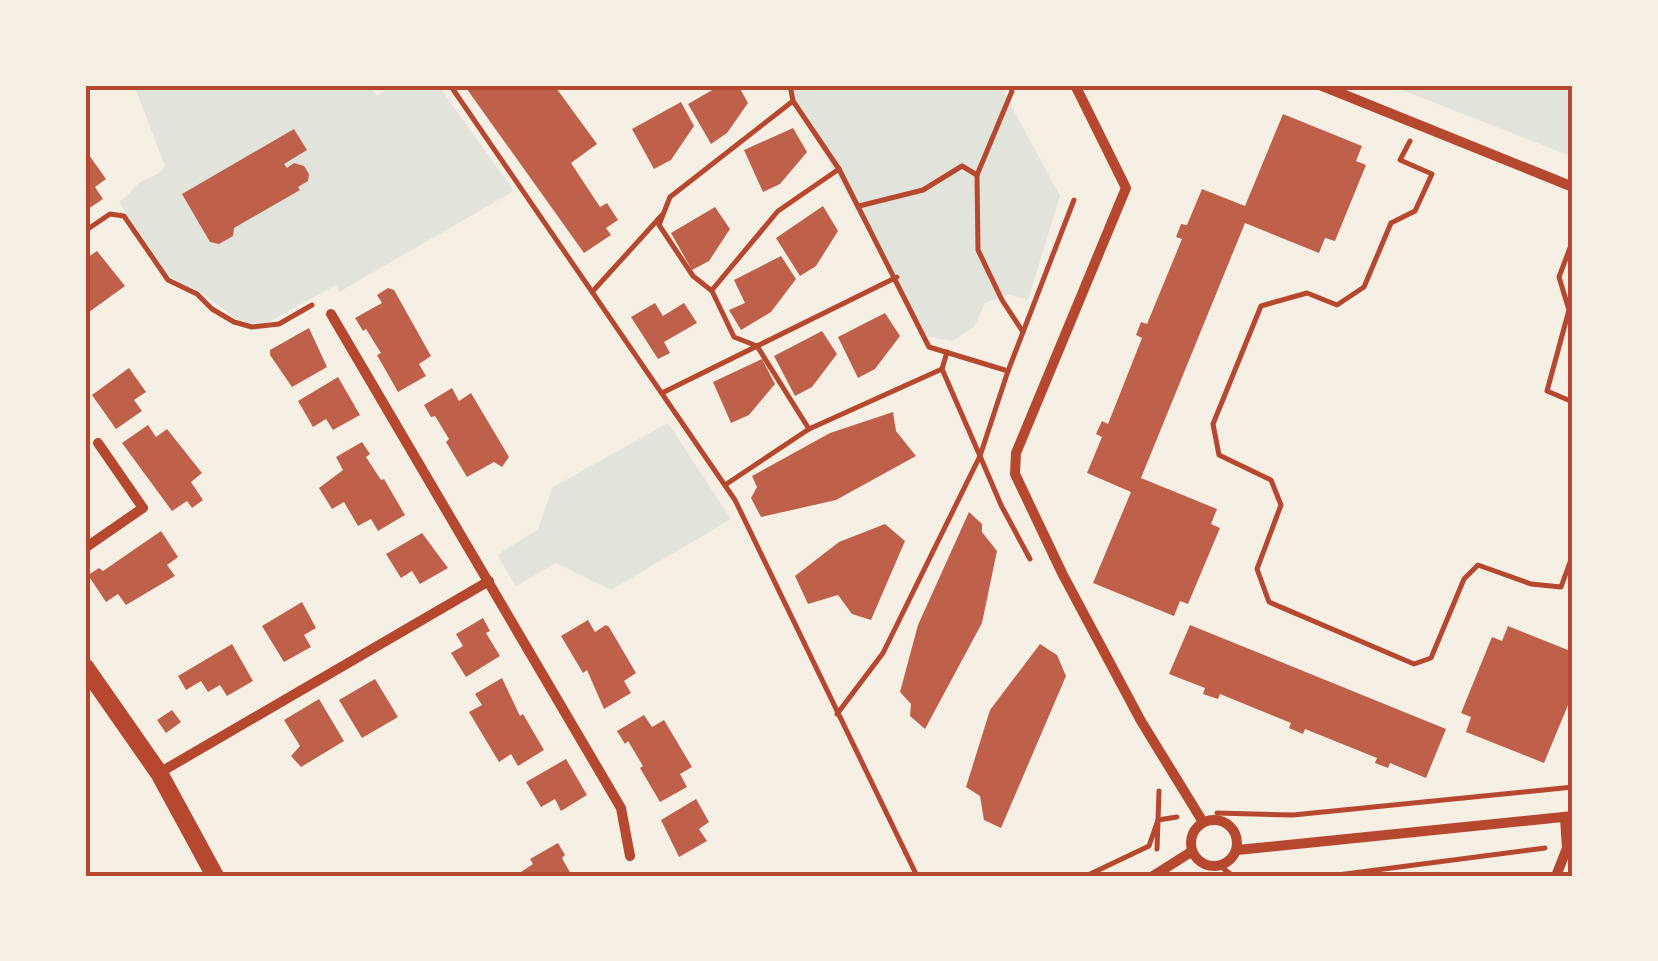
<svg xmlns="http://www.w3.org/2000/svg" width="1658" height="961" viewBox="0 0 1658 961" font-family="Arial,sans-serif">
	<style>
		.green { fill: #e2e4dc }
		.building { fill: #bf614a }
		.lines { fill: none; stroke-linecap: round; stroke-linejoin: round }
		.path { stroke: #b5482f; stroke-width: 5 }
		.minor { stroke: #b5482f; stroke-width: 10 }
		.tertiary { stroke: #b5482f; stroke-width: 18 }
		.neatline { fill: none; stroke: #b5482f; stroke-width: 4 }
	</style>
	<rect width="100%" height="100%" fill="#f6efe4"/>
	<g class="green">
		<path d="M 134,85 L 369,85 L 377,96 L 393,85 L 438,85 L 514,191 L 339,292 L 336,285 L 269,322 L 252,324 L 236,319 L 202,293 L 169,276 L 119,202 C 128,196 131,190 138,184 C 147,176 158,178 165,166 Z"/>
		<path d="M 785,85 L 1000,85 L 1060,196 L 1028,300 L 1008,294 L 985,303 L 974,327 L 953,341 L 928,337 Z"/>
		<path d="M 1389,85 L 1573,85 L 1573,157 Z"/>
		<path d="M 668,423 L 731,519 L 611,590 L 556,563 L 516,586 L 497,555 L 538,529 L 553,487 Z"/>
	</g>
	<g class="building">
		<path d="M 464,85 L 554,85 L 597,144 L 571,163 L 600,207 L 607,203 L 618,220 L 606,228 L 611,235 L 584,253 Z"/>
		<path d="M 721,85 L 738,85 L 748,103 L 727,133 L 711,144 L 688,104 Z"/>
		<path d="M 681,102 L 694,126 L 671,160 L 654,169 L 632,129 Z"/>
		<path d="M 1283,114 L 1362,146 L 1356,161 L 1366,165 L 1335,241 L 1325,238 L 1319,253 L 1245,223 L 1141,478 L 1217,509 L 1211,524 L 1220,528 L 1188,604 L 1180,601 L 1174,616 L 1093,583 L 1131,492 L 1087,473 L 1102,437 L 1096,434 L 1102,421 L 1108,424 L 1142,338 L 1136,335 L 1141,322 L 1147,324 L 1182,239 L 1176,237 L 1181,224 L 1187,225 L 1202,189 L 1245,206 Z"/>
		<path d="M 793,128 L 807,152 L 780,184 L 763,192 L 744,150 Z"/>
		<path d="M 294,129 L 307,150 L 284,164 L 287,168 L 294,163 L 304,166 L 309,174 L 308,181 L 298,187 L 300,190 L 234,228 L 233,236 L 219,244 L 210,242 L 182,194 Z"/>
		<path d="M 89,155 L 106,179 L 95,187 L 103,199 L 85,211 L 85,158 Z"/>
		<path d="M 823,206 L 838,231 L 816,266 L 800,276 L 776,238 Z"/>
		<path d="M 715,207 L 730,229 L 709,261 L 692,270 L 671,233 Z"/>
		<path d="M 97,251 L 125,286 L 85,315 L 85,259 Z"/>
		<path d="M 781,256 L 796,279 L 771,312 L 741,330 L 729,310 L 745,303 L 734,280 Z"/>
		<path d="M 388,288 L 394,290 L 431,356 L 419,364 L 426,376 L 398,392 L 377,355 L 381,353 L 366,329 L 363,331 L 355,318 L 382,303 L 377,295 Z"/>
		<path d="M 655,303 L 663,316 L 684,303 L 697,323 L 664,342 L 670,353 L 658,359 L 631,317 Z"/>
		<path d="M 885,313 L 900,336 L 875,369 L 858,378 L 838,337 Z"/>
		<path d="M 309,328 L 327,367 L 292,387 L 270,355 L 270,350 Z"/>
		<path d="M 822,331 L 837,354 L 812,387 L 795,396 L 774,356 Z"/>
		<path d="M 762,359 L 775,384 L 749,415 L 731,423 L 713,382 Z"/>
		<path d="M 129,368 L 146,392 L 134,400 L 142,411 L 116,429 L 92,395 Z"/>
		<path d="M 338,377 L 360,415 L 333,430 L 326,419 L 313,427 L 298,401 Z"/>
		<path d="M 452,388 L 459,401 L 471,393 L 509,457 L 502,467 L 494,462 L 467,477 L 446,442 L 449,439 L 435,416 L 431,417 L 424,405 Z"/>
		<path d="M 893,412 L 896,431 L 916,456 L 836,500 L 761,517 L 751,498 L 757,487 L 752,476 L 830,433 Z"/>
		<path d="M 148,425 L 156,437 L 167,429 L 202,473 L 191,482 L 203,500 L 192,508 L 187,501 L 172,511 L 122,443 Z"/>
		<path d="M 362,442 L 370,454 L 366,457 L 381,480 L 384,479 L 405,515 L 378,531 L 371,519 L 358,526 L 344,502 L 332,509 L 319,488 L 343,470 L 336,457 Z"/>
		<path d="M 969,512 L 982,524 L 982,532 L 997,551 L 982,623 L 925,729 L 910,716 L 911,704 L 900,692 L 918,625 Z"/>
		<path d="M 885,524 L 905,541 L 871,620 L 852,614 L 838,595 L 808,604 L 795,576 L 839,542 Z"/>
		<path d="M 161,531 L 178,557 L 167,565 L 175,576 L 126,605 L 118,594 L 106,602 L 88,575 L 99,568 L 103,571 Z"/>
		<path d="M 422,533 L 448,568 L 420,584 L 412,571 L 401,578 L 386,554 Z"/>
		<path d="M 302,602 L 316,628 L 304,635 L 311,647 L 284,662 L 262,626 Z"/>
		<path d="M 483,618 L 490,631 L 486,633 L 500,656 L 466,677 L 451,653 L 463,646 L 456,634 Z"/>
		<path d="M 588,620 L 595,632 L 606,625 L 609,627 L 636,673 L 624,681 L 631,693 L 604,709 L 587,670 L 583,673 L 561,636 Z"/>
		<path d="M 1190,625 L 1446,729 L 1426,778 L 1390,763 L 1388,768 L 1375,763 L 1377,758 L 1305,729 L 1303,734 L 1289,728 L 1291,723 L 1220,694 L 1218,699 L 1203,694 L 1205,688 L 1169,674 Z"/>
		<path d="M 1508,626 L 1573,652 L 1573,693 L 1544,763 L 1466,732 L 1471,717 L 1461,713 L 1492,637 L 1502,641 Z"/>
		<path d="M 232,644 L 253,681 L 227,696 L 220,685 L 208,692 L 201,681 L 186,690 L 178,676 Z"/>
		<path d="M 1040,644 L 1057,655 L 1066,676 L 1001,828 L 984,820 L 980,796 L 966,787 L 990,710 Z"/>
		<path d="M 502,678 L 520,716 L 523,714 L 544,750 L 518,766 L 511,754 L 499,762 L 469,712 L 482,705 L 475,694 Z"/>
		<path d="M 375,679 L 398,717 L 362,738 L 339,700 Z"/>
		<path d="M 319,699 L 344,741 L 301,767 L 291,756 L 300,746 L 284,720 Z"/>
		<path d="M 172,710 L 181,722 L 166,733 L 157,720 Z"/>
		<path d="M 644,715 L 652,727 L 664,720 L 692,767 L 680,774 L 687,787 L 660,802 L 640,768 L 643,766 L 628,741 L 625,744 L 617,731 Z"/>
		<path d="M 566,759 L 587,795 L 561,811 L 555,799 L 541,807 L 526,782 Z"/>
		<path d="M 696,799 L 709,822 L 699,829 L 707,841 L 679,857 L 661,820 Z"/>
		<path d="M 558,843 L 565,855 L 562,858 L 572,876 L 515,876 L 533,864 L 530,859 Z"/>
	</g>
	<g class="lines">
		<g class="path">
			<path d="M 450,85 L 735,500 L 917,876"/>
			<path d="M 790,85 L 793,101 L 839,169 L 929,347 L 1008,371"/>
			<path d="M 1009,85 L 1012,91 L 977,175 L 978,250 L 1002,300 L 1023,332"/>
			<path d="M 793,101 L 670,197 L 659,225 L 693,276 L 712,291 L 734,337 L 757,346 L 809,429"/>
			<path d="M 1410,141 L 1400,160 L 1432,174 L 1415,211 L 1391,223 L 1364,287 L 1337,305 L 1307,293 L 1261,306 L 1213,424 L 1219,455 L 1271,480 L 1281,505 L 1257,569 L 1269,602 L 1414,664 L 1431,658 L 1464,579 L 1478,565 L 1531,584 L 1561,587 L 1573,554"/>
			<path d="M 859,206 L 923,190 L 962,166 L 977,175"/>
			<path d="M 85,231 L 110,214 L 124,216 L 168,280 L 197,294 L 212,309 L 234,322 L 252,327 L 279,324 L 312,305"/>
			<path d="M 1573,240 L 1559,277 L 1569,310 L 1547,391 L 1573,402"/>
			<path d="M 712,290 L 778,211 L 839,169"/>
			<path d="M 593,291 L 662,215"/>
			<path d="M 662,393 L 897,277"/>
			<path d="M 725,485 L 809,429 L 942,369 L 947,352"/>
			<path d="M 1030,559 L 1001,505 L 980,456 L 1008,371 L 1074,200"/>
			<path d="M 837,714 L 883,653 L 980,456 L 942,369"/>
			<path d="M 1217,813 L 1293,815 L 1573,787"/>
			<path d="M 1157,849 L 1159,791"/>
			<path d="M 1220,866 L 1233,876"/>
			<path d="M 1086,876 L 1149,846 L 1158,820 L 1177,817"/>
			<path d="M 1330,876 L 1545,848"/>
		</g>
		<g class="minor">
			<path d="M 1075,85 L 1126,188 L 1016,453 L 1015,474 L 1063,575 L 1141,721 L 1203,822"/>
			<path d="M 1320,85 L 1573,187"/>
			<path d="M 331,314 L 621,808 L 630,856"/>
			<path d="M 85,548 L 143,508 L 98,443"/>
			<path d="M 159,773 L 489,581"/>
			<circle cx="1214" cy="843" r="23"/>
			<path d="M 1237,850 L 1573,816"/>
			<path d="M 1153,876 L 1191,852"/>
			<path d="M 1556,876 L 1567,848 L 1565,818"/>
		</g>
		<path class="tertiary" d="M 85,667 L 159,773 L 215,876"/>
	</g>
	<rect width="1658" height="961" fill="none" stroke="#f6efe4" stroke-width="175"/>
	<rect x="88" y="88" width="1482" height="786" class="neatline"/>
</svg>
